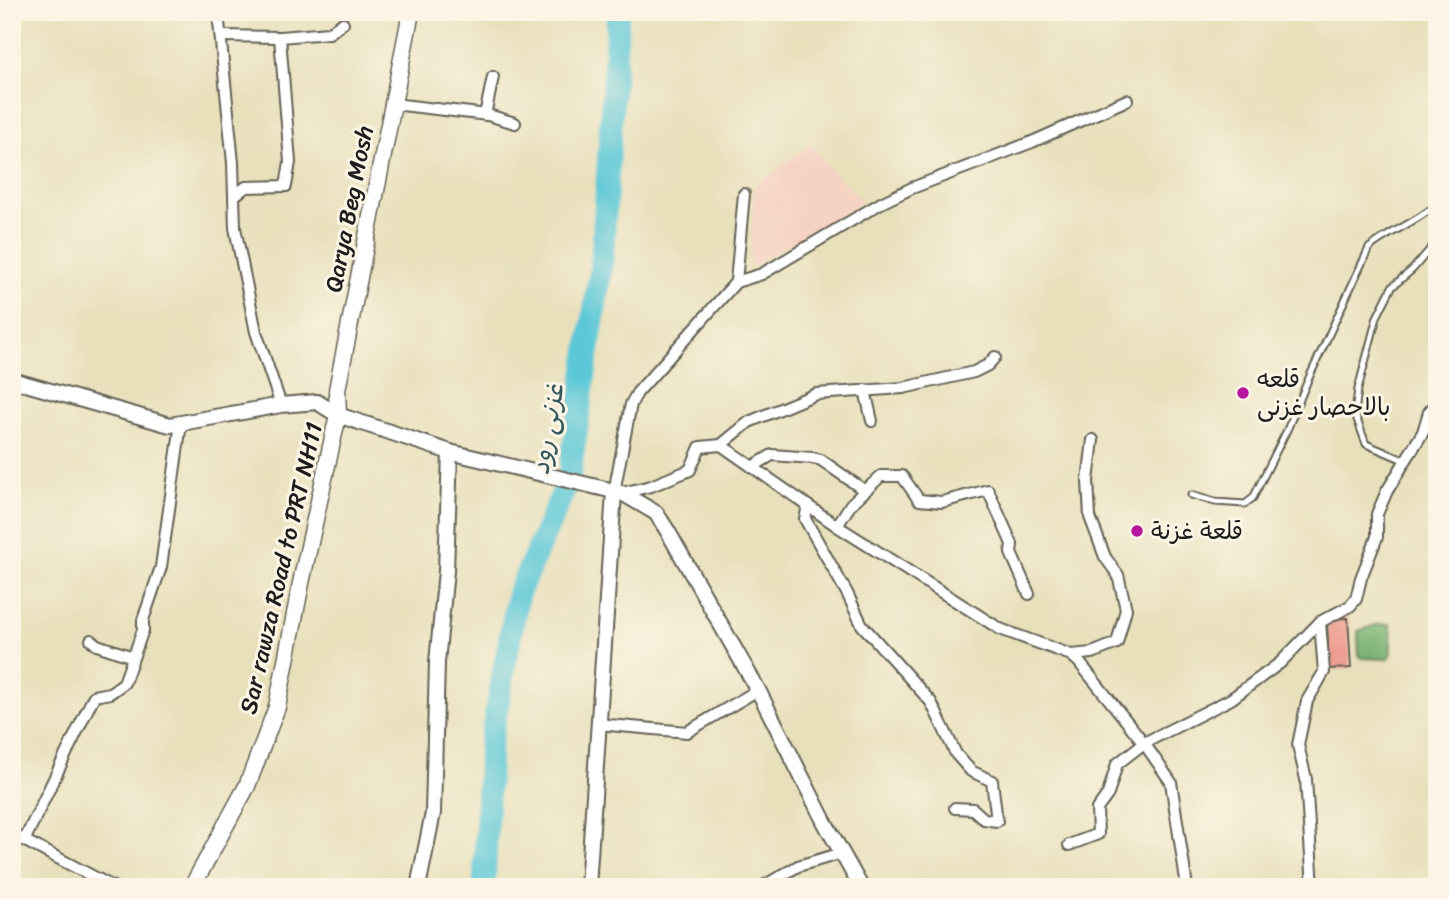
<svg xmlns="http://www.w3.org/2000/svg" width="1449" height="899" viewBox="0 0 1449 899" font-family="Sriracha,'Playpen Sans Arabic',sans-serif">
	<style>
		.built { fill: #f6d2c3 }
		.forest { fill: #77b16f; stroke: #4a6646; stroke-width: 2 }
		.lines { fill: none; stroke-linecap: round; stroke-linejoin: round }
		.river { stroke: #5cc7d7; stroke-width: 23 }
		.building { fill: #ec9d90 }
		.service-casing { stroke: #636154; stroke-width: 9 }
		.minor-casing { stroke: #636154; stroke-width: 14 }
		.tertiary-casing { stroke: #636154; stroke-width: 18 }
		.secondary-casing { stroke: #636154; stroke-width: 19 }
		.service { stroke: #fff; stroke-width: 5 }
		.minor { stroke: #fff; stroke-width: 10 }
		.tertiary { stroke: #fff; stroke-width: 14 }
		.secondary { stroke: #fff; stroke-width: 16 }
		.poi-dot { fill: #b5179e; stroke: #fcf5e5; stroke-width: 2.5 }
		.labels { text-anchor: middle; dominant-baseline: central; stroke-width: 6; stroke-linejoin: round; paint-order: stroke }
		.street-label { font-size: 24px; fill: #1c1c1c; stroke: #fcf5e5 }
		.poi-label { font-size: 24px; fill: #1c1c1c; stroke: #fcf5e5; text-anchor: start }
		.water-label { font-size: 26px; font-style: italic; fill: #32585d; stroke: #fcf5e5 }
	</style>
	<rect width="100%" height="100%" fill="#fcf5e5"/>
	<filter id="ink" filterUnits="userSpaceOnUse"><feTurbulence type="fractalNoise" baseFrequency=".0143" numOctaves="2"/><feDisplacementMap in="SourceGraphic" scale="14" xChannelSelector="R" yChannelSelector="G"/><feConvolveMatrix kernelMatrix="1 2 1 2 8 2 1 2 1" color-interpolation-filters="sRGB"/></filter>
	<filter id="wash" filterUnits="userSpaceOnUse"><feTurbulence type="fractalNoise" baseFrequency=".00686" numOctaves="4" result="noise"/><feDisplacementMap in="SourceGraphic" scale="28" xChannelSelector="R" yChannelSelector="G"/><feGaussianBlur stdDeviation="1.57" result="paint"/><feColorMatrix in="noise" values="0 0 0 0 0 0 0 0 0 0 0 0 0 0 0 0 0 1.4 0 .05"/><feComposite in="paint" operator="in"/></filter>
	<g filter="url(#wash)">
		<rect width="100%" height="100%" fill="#e8e0bb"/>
		<path class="built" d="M 811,144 L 830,169 L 863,202 L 750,267 L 754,187 Z"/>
		<path class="forest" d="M 1390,624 C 1394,634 1389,645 1391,655 L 1388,659 L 1362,658 L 1359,655 L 1358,631 L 1376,625 Z"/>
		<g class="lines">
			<path class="river" d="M 484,887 L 490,745 L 518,594 L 569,479 L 602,260 L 618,12"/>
		</g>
		<g id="blocks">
			<path class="building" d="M 1348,618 L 1351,668 L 1329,669 L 1327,619 Z"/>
		</g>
	</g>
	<g filter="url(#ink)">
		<use href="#blocks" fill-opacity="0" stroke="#636154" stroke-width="2"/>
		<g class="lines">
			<g class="service-casing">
				<g id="service">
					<path d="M 1406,461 L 1366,444 L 1355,414 L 1358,389 L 1377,317 L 1392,287 L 1413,269 L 1437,241"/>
					<path d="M 1191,495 L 1215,502 L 1245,504 L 1253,498 L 1287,430 L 1308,380 L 1369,248 C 1390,231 1417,222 1437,204"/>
				</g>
			</g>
			<g class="minor-casing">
				<g id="minor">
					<path d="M 218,12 L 233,163 L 235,228 L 256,332 L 281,405"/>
					<path d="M 221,36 L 280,37 L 329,33 L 343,23"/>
					<path d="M 393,104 L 488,115 L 515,123"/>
					<path d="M 485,115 L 493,77"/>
					<path d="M 235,195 L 246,187 L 286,186 L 290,162 L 280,37"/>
					<path d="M 736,282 L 744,194"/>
					<path d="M 865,390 L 872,421"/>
					<path d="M 721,445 L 837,526 L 1000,629 L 1071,655 L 1079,662 L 1144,743 L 1171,782 L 1187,887"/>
					<path d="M 752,467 L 772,455 L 813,458 L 821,460 L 864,490"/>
					<path d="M 614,492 L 631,404 L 637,393 L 736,282 L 762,274 L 881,203 L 912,188 L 1032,142 L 1127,100"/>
					<path d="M 622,493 L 651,486 L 690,470 L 700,447 L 721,445 L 749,422 L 816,394 L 903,388 L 974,372 L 988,365 L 995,357"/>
					<path d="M 808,506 L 805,519 L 847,593 L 862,625 L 931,702 L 956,754 L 971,771 L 992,781 L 997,821 L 984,819 L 973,809 L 955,808"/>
					<path d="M 837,526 L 851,504 L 881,476 L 902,476 L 919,500 L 942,502 L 988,490 L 1012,544 L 1011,553 L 1029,594"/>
					<path d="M 91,640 L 97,645 L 133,657"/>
					<path d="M 1071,655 L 1092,653 L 1117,643 L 1126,609 L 1118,575 L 1105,557 L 1090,517 L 1088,481 L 1093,440"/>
					<path d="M 598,724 L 687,732 L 758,690"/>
					<path d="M 12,834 L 113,887"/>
					<path d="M 25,839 L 94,696 L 110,693 L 124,683 L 143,630 L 143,620 L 161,567 L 181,423"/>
					<path d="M 1069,845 L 1098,834 L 1097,809 L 1108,794 L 1117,764 L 1144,743 L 1231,699 L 1280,663 L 1320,622 L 1350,606 L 1356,599 L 1361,578 L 1377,537 L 1377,514 L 1387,491 L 1423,432 L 1429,412 L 1437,402"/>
					<path d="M 762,887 L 798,866 L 842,853"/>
					<path d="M 1313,887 L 1306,779 L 1298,745 L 1307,701 L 1324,672 L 1320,622"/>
				</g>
			</g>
			<g class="tertiary-casing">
				<g id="tertiary">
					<path d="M 12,380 L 170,425 L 281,405 L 317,402 L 338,415 L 450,452 L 622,493 L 656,513 L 667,530 L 758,690 L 824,821 L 861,887"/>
					<path d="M 418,887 L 433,813 L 437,662 L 446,571 L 450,452"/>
					<path d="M 588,887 L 614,492"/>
				</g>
			</g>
			<g class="secondary-casing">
				<path id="secondary" d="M 192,887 L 247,786 L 277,707 L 301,583 L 338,415 L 337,390 L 411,12"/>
			</g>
			<use href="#service" class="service"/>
			<use href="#minor" class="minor"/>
			<use href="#tertiary" class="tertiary"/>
			<use href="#secondary" class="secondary"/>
		</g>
	</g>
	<g class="poi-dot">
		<circle cx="1243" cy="393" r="7"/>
		<circle cx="1137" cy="531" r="7"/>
	</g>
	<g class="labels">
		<g class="street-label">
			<text transform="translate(349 209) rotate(-79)">Qarya Beg Mosh</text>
			<text transform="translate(281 568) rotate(-77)">Sar rawza Road to PRT NH11</text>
		</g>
		<g class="poi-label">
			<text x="1257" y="379">قلعه<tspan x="1257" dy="28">بالاحصار غزنی</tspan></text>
			<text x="1151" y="531">قلعة غزنة</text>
		</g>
		<g class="water-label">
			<text transform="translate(547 429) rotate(-80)">غزنی رود</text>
		</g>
	</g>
	<rect width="1449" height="899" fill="none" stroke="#fcf5e5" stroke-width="42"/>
</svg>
